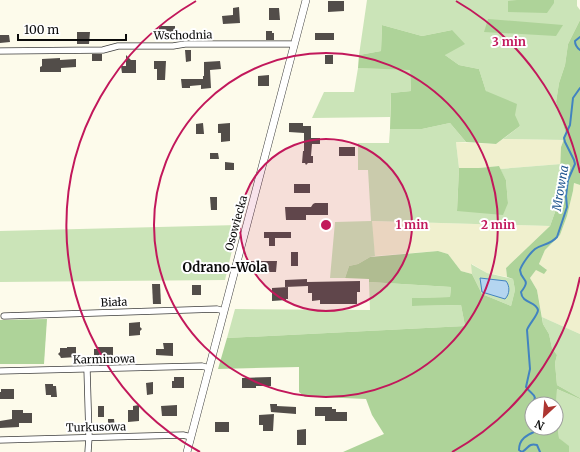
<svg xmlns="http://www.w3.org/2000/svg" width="580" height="452" viewBox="0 0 580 452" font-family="Merriweather,serif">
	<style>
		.farmland { fill: #f0f0ce }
		.green { fill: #cbe4b8 }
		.forest { fill: #aed399; fill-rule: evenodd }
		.water { fill: #b4d5f0; stroke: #4283c0 }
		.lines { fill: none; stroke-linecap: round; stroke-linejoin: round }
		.stream { stroke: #4283c0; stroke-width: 2 }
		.building { fill: #524d49 }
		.minor-casing { stroke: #3e3e3e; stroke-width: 7 }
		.tertiary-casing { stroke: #3e3e3e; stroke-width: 8 }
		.minor { stroke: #fff; stroke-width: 5.5 }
		.tertiary { stroke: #fff; stroke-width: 7 }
		.ring { fill: none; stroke: #c2185b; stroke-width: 2 }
		.labels { text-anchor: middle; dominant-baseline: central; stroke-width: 4; stroke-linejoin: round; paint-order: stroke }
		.street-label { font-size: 11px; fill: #0b0b0b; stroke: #fff }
		.water-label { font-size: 12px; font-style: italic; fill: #215690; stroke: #fff }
		.quarter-label { font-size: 13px; font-weight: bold; fill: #0b0b0b; stroke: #fff }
		.centre { fill: #c2185b; stroke: #fff; stroke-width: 2 }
		.ring-label { font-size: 12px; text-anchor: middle; font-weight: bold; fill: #c2185b; stroke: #fff; stroke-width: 4; stroke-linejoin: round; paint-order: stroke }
	</style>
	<rect width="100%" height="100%" fill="#fdfbeb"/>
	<g class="farmland">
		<path d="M 503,139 L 564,140 L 561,147 L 561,164 L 500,169 L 499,166 L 479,168 L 459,168 L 456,142 L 496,144 Z"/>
		<path d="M 574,183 L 580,185 L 580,334 L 542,317 L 537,290 L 530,278 L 536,270 L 546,269 L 539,264 L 545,250 L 560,235 L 567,216 L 573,191 Z"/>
		<path d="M 371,221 L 550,226 L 506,268 L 507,277 L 487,273 L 472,264 L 472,274 L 461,271 L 448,254 L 438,251 L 375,256 Z"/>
	</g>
	<g class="green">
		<path d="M 367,0 L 577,0 L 577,6 L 580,10 L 580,20 L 568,44 L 565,65 L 559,83 L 556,102 L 566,134 L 564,140 L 503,139 L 520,126 L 486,91 L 479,69 L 459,65 L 445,55 L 452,30 L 422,36 L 382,25 L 381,51 L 359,55 Z"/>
		<path d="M 358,68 L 410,69 L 411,91 L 391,93 L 390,117 L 312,118 L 324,92 L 354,92 Z"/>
		<path d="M 450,123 L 466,142 L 456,142 L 459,168 L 457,210 L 508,203 L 506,180 L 500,169 L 561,164 L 559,201 L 550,226 L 372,221 L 375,256 L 370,257 L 358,264 L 349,266 L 345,278 L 330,278 L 335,222 L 371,221 L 368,170 L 358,170 L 358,143 L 389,143 L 390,129 L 422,129 Z"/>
		<path d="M 238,225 L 225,280 L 0,282 L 0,231 Z"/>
		<path d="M 471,264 L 487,273 L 513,279 L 515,290 L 511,306 L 482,294 L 472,274 Z"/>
		<path d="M 369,282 L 451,287 L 450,297 L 413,298 L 412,306 L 461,305 L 465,326 L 227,338 L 235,309 L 370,310 Z"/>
		<path d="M 542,317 L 580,334 L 580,398 L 557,385 L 555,363 L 557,355 L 552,348 L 549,334 L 543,324 Z"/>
		<path d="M 557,389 L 580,399 L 580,452 L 569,452 L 568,446 L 559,438 L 556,411 Z"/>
	</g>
	<g class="forest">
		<path d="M 517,0 L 554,0 L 554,3 L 547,13 L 508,12 L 508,1 Z"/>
		<path d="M 488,19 L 563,25 L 556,36 L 484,32 Z"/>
		<path d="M 580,20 L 580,185 L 574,183 L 573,191 L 567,216 L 560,235 L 545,250 L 539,264 L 547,270 L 544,274 L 536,270 L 530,278 L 537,290 L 543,324 L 549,334 L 552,348 L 557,355 L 555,363 L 557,385 L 580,398 L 580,399 L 557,389 L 556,411 L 559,438 L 569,446 L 569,452 L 343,452 L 384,434 L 372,415 L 366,399 L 319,397 L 305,397 L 299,392 L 299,367 L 218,369 L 227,338 L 465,326 L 461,305 L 412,306 L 412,298 L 450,297 L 451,287 L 369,282 L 369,279 L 345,278 L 349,266 L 358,264 L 370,257 L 438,251 L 448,254 L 461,271 L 472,274 L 482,294 L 511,306 L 515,290 L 513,279 L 507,277 L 506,268 L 550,226 L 559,201 L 561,147 L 566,134 L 556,102 L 559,83 L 565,65 L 568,44 ZM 532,404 L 556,404 L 556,428 L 532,428 Z"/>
		<path d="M 382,25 L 422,36 L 452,30 L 465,44 L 445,55 L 459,65 L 479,69 L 486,91 L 517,104 L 515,115 L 520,126 L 496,144 L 466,142 L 450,123 L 422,129 L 390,129 L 391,93 L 411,91 L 410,70 L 358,68 L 359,55 L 381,51 Z"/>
		<path d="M 499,166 L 506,180 L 508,203 L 503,215 L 457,211 L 459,168 L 479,168 Z"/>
		<path d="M 47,319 L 44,364 L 0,364 L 0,320 Z"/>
	</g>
	<path class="water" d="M 480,278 L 506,281 C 510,286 510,294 505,299 L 482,292 Z"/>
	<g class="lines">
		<g class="stream">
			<path d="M 580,37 L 575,41 C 575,45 576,47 580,50"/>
			<path d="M 532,404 L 535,398 C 534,393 529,392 526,387 L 530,369 L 527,330 C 529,324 538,315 538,310 C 536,301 522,304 521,292 C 532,278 521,282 520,270 C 522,264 530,253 535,249 C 542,244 550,245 557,237 L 567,207 L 566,196 L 568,180 L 575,164 L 574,160 L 565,142 L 564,138 L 570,125 L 573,98 L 580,88"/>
			<path d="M 532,404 L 528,409 L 528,413 L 532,417"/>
			<path d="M 540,452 L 537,445 C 528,443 529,448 522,452 L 519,450 C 519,437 530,434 540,429 L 541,428"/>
		</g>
	</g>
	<g class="building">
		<path d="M 328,1 L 344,1 L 344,11 L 328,12 Z"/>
		<path d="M 239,7 L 240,23 L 223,24 L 222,16 L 233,15 L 233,8 Z"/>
		<path d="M 269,8 L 279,8 L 280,20 L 269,20 Z"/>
		<rect x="159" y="26" width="16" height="6"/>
		<path d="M 266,31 L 272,31 L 272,33 L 274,33 L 274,40 L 266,40 Z"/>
		<path d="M 77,32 L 90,32 L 89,44 L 77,44 Z"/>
		<rect x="315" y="33" width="19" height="7"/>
		<path d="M 0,35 L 9,35 L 10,42 L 0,43 Z"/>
		<path d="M 185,50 L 191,50 L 191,61 L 186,62 Z"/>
		<rect x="92" y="54" width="10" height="7"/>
		<path d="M 126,55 L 131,60 L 136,60 L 136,73 L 122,73 L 121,66 L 126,66 Z"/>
		<rect x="325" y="55" width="8" height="9"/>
		<path d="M 60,58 L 60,60 L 76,59 L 76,67 L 61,68 L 61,72 L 40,72 L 40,67 L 42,66 L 42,59 Z"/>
		<path d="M 154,61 L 166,61 L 165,80 L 157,80 L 157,69 L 154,69 Z"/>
		<path d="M 220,61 L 221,69 L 210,70 L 211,88 L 201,89 L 201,85 L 190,86 L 190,88 L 182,88 L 181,79 L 203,79 L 203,76 L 204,76 L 204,62 Z"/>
		<path d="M 269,75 L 269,86 L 258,86 L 258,76 Z"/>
		<path d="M 203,123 L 204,134 L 196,134 L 196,124 Z"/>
		<path d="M 230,123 L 230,141 L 221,142 L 221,133 L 218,133 L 218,124 Z"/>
		<path d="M 289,123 L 303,123 L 303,126 L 311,126 L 311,138 L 320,138 L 320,144 L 312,144 L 311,156 L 313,156 L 313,163 L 308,163 L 306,165 L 305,163 L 302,163 L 303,151 L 304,151 L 304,133 L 289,132 Z"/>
		<rect x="339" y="147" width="16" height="9"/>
		<path d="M 210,153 L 218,153 L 219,159 L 210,159 Z"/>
		<path d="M 225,162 L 234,163 L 234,170 L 225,170 Z"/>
		<rect x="294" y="184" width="16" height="9"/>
		<path d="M 210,197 L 217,197 L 217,210 L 211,210 Z"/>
		<path d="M 315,203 L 328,203 L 328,215 L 306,215 L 306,220 L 286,220 L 285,207 L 311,207 L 313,204 Z"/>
		<path d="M 264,232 L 291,232 L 291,238 L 275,238 L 275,246 L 269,246 L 269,238 L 264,238 Z"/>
		<rect x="291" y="252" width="7" height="14"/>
		<path d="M 250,261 L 277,261 L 276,272 L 249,272 Z"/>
		<path d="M 307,279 L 307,282 L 360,281 L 360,292 L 357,292 L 357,304 L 320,304 L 320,300 L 312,301 L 312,293 L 308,293 L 308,286 L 285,287 L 285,280 Z"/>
		<path d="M 152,284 L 160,284 L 161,304 L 153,304 Z"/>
		<rect x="192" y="285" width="9" height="10"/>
		<path d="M 288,287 L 288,299 L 286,299 L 286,300 L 272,301 L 272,288 Z"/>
		<path d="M 140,322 L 140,327 L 142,329 L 140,331 L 140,335 L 129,336 L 129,323 Z"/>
		<path d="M 163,343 L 173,343 L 173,356 L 156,355 L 156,349 L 164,349 Z"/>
		<path d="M 67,347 L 76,347 L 76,357 L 61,358 L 60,356 L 58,354 L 60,352 L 60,348 L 67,348 Z"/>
		<path d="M 98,347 L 113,347 L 113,357 L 98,357 L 98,356 L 94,355 L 94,349 L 98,349 Z"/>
		<path d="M 174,377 L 184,377 L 184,388 L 172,388 L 172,381 L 174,381 Z"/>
		<path d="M 271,377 L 271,386 L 256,386 L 256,388 L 242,388 L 242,378 Z"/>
		<path d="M 153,382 L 153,394 L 147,395 L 146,383 Z"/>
		<path d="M 45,384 L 53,384 L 53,386 L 56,386 L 57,397 L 51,397 L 51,395 L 46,395 Z"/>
		<path d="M 1,389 L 14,389 L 14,399 L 0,399 L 0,392 L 1,392 Z"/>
		<path d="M 270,404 L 277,404 L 277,406 L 296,407 L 296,414 L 271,412 Z"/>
		<path d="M 139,405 L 139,421 L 128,422 L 128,410 L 133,410 L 133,406 Z"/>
		<path d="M 177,405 L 177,416 L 162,416 L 161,406 Z"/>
		<rect x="98" y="406" width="6" height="11"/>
		<path d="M 315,407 L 332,407 L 332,409 L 336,409 L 336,412 L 347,412 L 347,421 L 325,421 L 325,416 L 315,416 Z"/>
		<path d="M 12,410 L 23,410 L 23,413 L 32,413 L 32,423 L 19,423 L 19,427 L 0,428 L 0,421 L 12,419 Z"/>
		<path d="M 274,414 L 273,431 L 263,431 L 263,425 L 259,425 L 259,415 Z"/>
		<path d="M 108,419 L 114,419 L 115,429 L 108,429 Z"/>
		<rect x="215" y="422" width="14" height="10"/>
		<path d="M 306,429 L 306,445 L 297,445 L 297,430 Z"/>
	</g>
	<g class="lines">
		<g class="minor-casing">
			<g id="minor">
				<path d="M 0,51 L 103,50 L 118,46 L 173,46 L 185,44 L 290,44 L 294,45"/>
				<path d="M 4,316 L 217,309 L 224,311"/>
				<path d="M 87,369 L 89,437 L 88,452"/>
				<path d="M 0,371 L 202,366 L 209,368"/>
				<path d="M 0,440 L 183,435 L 191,437"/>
			</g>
		</g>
		<g class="tertiary-casing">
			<path id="tertiary" d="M 187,452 L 306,0"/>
		</g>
		<use href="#minor" class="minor"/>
		<use href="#tertiary" class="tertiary"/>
	</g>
	<circle cx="326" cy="225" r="86" fill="#c2185b" fill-opacity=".12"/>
	<g class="ring">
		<circle cx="326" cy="225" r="86"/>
		<circle cx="326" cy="225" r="172"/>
		<path d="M580 277A259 259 0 0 1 452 452M200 452A259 259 0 0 1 196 1M456 1A259 259 0 0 1 580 173"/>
	</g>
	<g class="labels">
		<g class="street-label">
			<text transform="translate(183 35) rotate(-1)">Wschodnia</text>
			<text transform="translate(236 223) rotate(-75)">Osowiecka</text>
			<text transform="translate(114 302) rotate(-2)">Biała</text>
			<text transform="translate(104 359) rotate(-1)">Karminowa</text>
			<text transform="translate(96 427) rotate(-1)">Turkusowa</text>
		</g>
		<g class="water-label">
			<text transform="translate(560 188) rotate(-80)">Mrowna</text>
		</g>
		<g class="quarter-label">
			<text x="225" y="267">Odrano-Wola</text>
		</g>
	</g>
	<circle cx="326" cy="225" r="6" class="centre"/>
	<g class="ring-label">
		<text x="509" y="46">3 min</text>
		<text x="412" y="229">1 min</text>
		<text x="498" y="229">2 min</text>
	</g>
	<g transform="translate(544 416) rotate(206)"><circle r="19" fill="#ffffff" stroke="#9d9d9d"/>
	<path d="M0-3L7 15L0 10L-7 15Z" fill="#ad3531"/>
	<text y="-6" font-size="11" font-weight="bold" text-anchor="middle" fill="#0b0b0b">N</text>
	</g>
	<path d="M18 34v6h108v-6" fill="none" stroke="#0b0b0b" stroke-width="2"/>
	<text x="24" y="34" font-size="12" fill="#0b0b0b" stroke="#ffffff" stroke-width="3" paint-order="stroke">100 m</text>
</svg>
